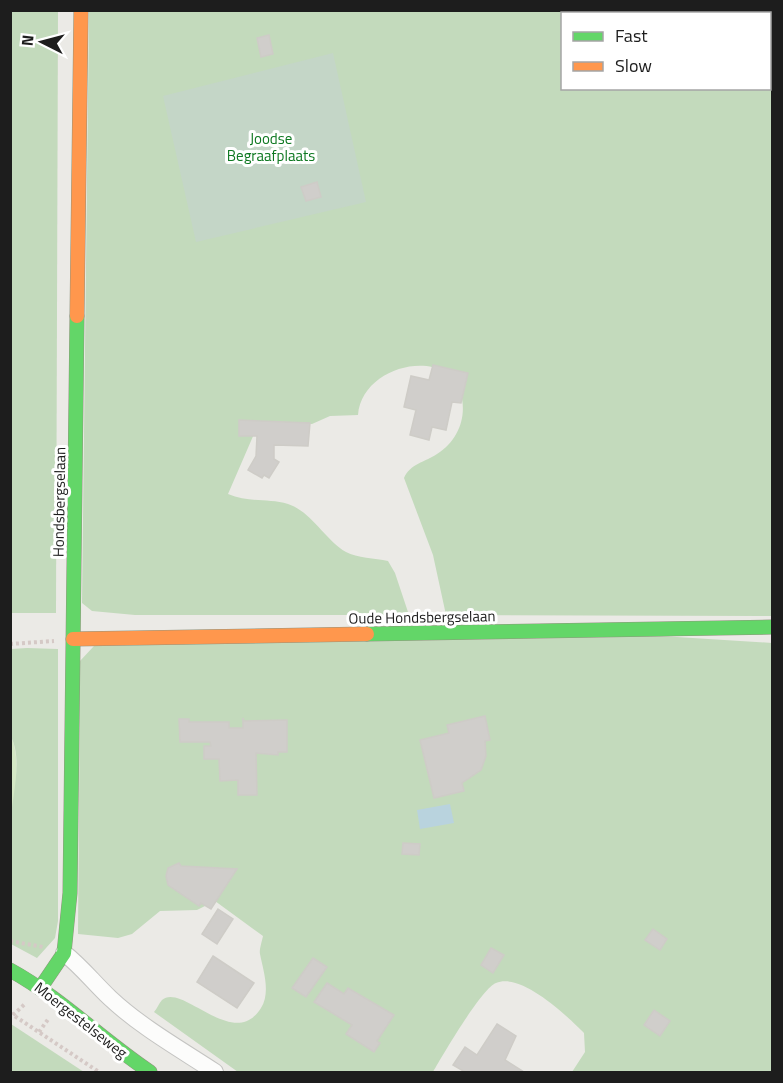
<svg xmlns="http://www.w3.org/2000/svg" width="783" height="1083" viewBox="0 0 783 1083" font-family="'Titillium Web',sans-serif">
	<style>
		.grass { fill: #d4e8c5 }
		.forest { fill: #c3dabc; fill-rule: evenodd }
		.cemetery { fill: #c4d6c7 }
		.water { fill: #b9d3de }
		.building { fill: #d0cecb; stroke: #ceccc7; stroke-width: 1.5 }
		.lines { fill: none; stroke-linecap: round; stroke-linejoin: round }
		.street-casing { stroke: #c4c4c2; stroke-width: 18 }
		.fast-casing { stroke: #91947e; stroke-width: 15 }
		.slow-casing { stroke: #91947e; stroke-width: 15 }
		.path { stroke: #d5c9c6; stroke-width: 4; stroke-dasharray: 3 3; stroke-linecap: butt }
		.street { stroke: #fcfcfb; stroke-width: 16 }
		.fast { stroke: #63d668; stroke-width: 14 }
		.slow { stroke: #ff974d; stroke-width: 14 }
		.labels { text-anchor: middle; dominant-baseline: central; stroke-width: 6; stroke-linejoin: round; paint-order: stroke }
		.park-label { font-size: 15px; fill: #0e7821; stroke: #fff }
		.street-label { font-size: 15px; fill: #1d1d1d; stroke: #fff }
	</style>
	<rect width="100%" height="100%" fill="#ebeae6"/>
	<path class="grass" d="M 10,735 C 21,754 16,796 11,817 Z"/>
	<g class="forest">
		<path d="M 11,10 L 58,11 L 56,613 L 11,613 Z"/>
		<path d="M 89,11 L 772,11 L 772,616 L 446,615 L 433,555 L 404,478 C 410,464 425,462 437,454 C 459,440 468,415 460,391 C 446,347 362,364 358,415 L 330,416 L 312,424 L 243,421 L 254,434 L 228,494 C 248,503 268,498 288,504 C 312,512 325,540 346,552 C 357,558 375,558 388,561 L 395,573 L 409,615 L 135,615 L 92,611 L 82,603 ZM 562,14 L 770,14 L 770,88 L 562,88 Z"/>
		<path d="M 629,634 L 772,643 L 772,1072 L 572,1072 L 585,1052 L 584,1033 C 568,1017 522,972 496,983 C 482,988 442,1056 433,1072 L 238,1072 L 154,1012 C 157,1009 159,1003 162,1000 C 182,982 234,1052 261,1008 C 271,992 263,970 260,954 C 259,950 262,941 263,936 L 215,901 L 197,910 L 160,911 L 132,934 L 118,938 L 78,934 L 80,661 L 94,646 Z"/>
		<path d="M 27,648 L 58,649 L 58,921 L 55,938 L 37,958 L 11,944 C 11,904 6,856 11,817 C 13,793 23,757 10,735 L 11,649 Z"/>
		<path d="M 10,1024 L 11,1024 L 84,1072 L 11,1072 Z"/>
	</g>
	<path class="cemetery" d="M 333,53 L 366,202 L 196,242 L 163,96 Z"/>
	<path class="water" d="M 450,804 L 454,823 L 420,829 L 417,810 Z"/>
	<g class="building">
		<path d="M 269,35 L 273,54 L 261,57 L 257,38 Z"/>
		<path d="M 317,182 L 321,197 L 306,201 L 301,187 Z"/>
		<path d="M 433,365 L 468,373 L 461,403 L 452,402 L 446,430 L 432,427 L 429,440 L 410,435 L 416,410 L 404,407 L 411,376 L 429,380 Z"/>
		<path d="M 239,420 L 310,423 L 308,446 L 274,445 L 274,459 L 279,462 L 269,478 L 264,475 L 262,478 L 248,470 L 256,456 L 257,436 L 239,436 Z"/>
		<path d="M 485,716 L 490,740 L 485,741 L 486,756 L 481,770 L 462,783 L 464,791 L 434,798 L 420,740 L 449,733 L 447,725 Z"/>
		<path d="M 243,718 L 244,721 L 287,720 L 287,752 L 278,752 L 278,755 L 256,753 L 257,795 L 238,795 L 238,780 L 220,781 L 219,759 L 204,759 L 204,746 L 211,746 L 210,742 L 180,742 L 179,719 L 189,719 L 189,722 L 229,722 L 229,728 L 243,728 Z"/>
		<path d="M 403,843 L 420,844 L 419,855 L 402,854 Z"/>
		<path d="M 179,863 L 181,866 L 237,869 L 211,909 L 201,903 L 199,906 L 168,885 L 166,876 L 168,868 Z"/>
		<path d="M 218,909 L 233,919 L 217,944 L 202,934 Z"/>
		<path d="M 653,929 L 667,939 L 660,950 L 645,940 Z"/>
		<path d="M 491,948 L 504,955 L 493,973 L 481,965 Z"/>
		<path d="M 213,956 L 254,983 L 237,1008 L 197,982 Z"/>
		<path d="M 313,958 L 327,967 L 306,997 L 292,988 Z"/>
		<path d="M 327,983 L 344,994 L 348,988 L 394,1015 L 377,1041 L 380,1043 L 374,1052 L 346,1034 L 352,1025 L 314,1002 Z"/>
		<path d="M 654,1010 L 670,1021 L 660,1036 L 644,1025 Z"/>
		<path d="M 497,1024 L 516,1036 L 505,1060 L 524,1072 L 465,1072 L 453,1065 L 465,1047 L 477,1055 Z"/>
	</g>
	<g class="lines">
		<g class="street-casing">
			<path id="street" d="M 64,953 C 81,966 94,983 110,998 C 141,1027 180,1049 215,1072"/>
		</g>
		<g class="fast-casing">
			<g id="fast">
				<path d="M 367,634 L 772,627"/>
				<path d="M 10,970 C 61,998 102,1040 150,1072"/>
				<path d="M 41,987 L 64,953 L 70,893 L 77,316"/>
			</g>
		</g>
		<g class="slow-casing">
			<g id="slow">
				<path d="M 77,316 L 81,10"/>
				<path d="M 73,639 L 367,634"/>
			</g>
		</g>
		<g class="path">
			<path d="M 10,644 L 54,641"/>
			<path d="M 10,941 L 43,947"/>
			<path d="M 10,1013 L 99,1072"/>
			<path d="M 13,1015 L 26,1003"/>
			<path d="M 39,1032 L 49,1018"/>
		</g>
		<use href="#street" class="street"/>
		<use href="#fast" class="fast"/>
		<use href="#slow" class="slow"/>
	</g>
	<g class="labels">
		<g class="park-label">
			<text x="271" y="138">Joodse<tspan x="271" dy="17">Begraafplaats</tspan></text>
		</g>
		<g class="street-label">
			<text transform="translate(59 502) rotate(-89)">Hondsbergselaan</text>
			<text transform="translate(422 617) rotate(-1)">Oude Hondsbergselaan</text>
			<text transform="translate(81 1020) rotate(38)">Moergestelseweg</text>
		</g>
	</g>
	<rect width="783" height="1083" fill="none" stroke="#1d1d1d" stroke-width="24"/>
	<rect x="561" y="12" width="210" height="78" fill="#ffffff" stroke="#a5a5a5" stroke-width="1.5"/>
	<rect x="573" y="32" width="30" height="9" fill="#63d668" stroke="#a5a5a5" stroke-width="1.5"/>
	<text x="615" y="42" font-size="18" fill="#1d1d1d">Fast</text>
	<rect x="573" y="62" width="30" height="9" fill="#ff974d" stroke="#a5a5a5" stroke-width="1.5"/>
	<text x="615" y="72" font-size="18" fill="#1d1d1d">Slow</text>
	<g transform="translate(42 42) rotate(276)" stroke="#ffffff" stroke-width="4.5" paint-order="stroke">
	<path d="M0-4.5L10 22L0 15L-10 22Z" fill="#1d1d1d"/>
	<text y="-9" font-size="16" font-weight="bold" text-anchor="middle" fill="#1d1d1d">N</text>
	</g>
</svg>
